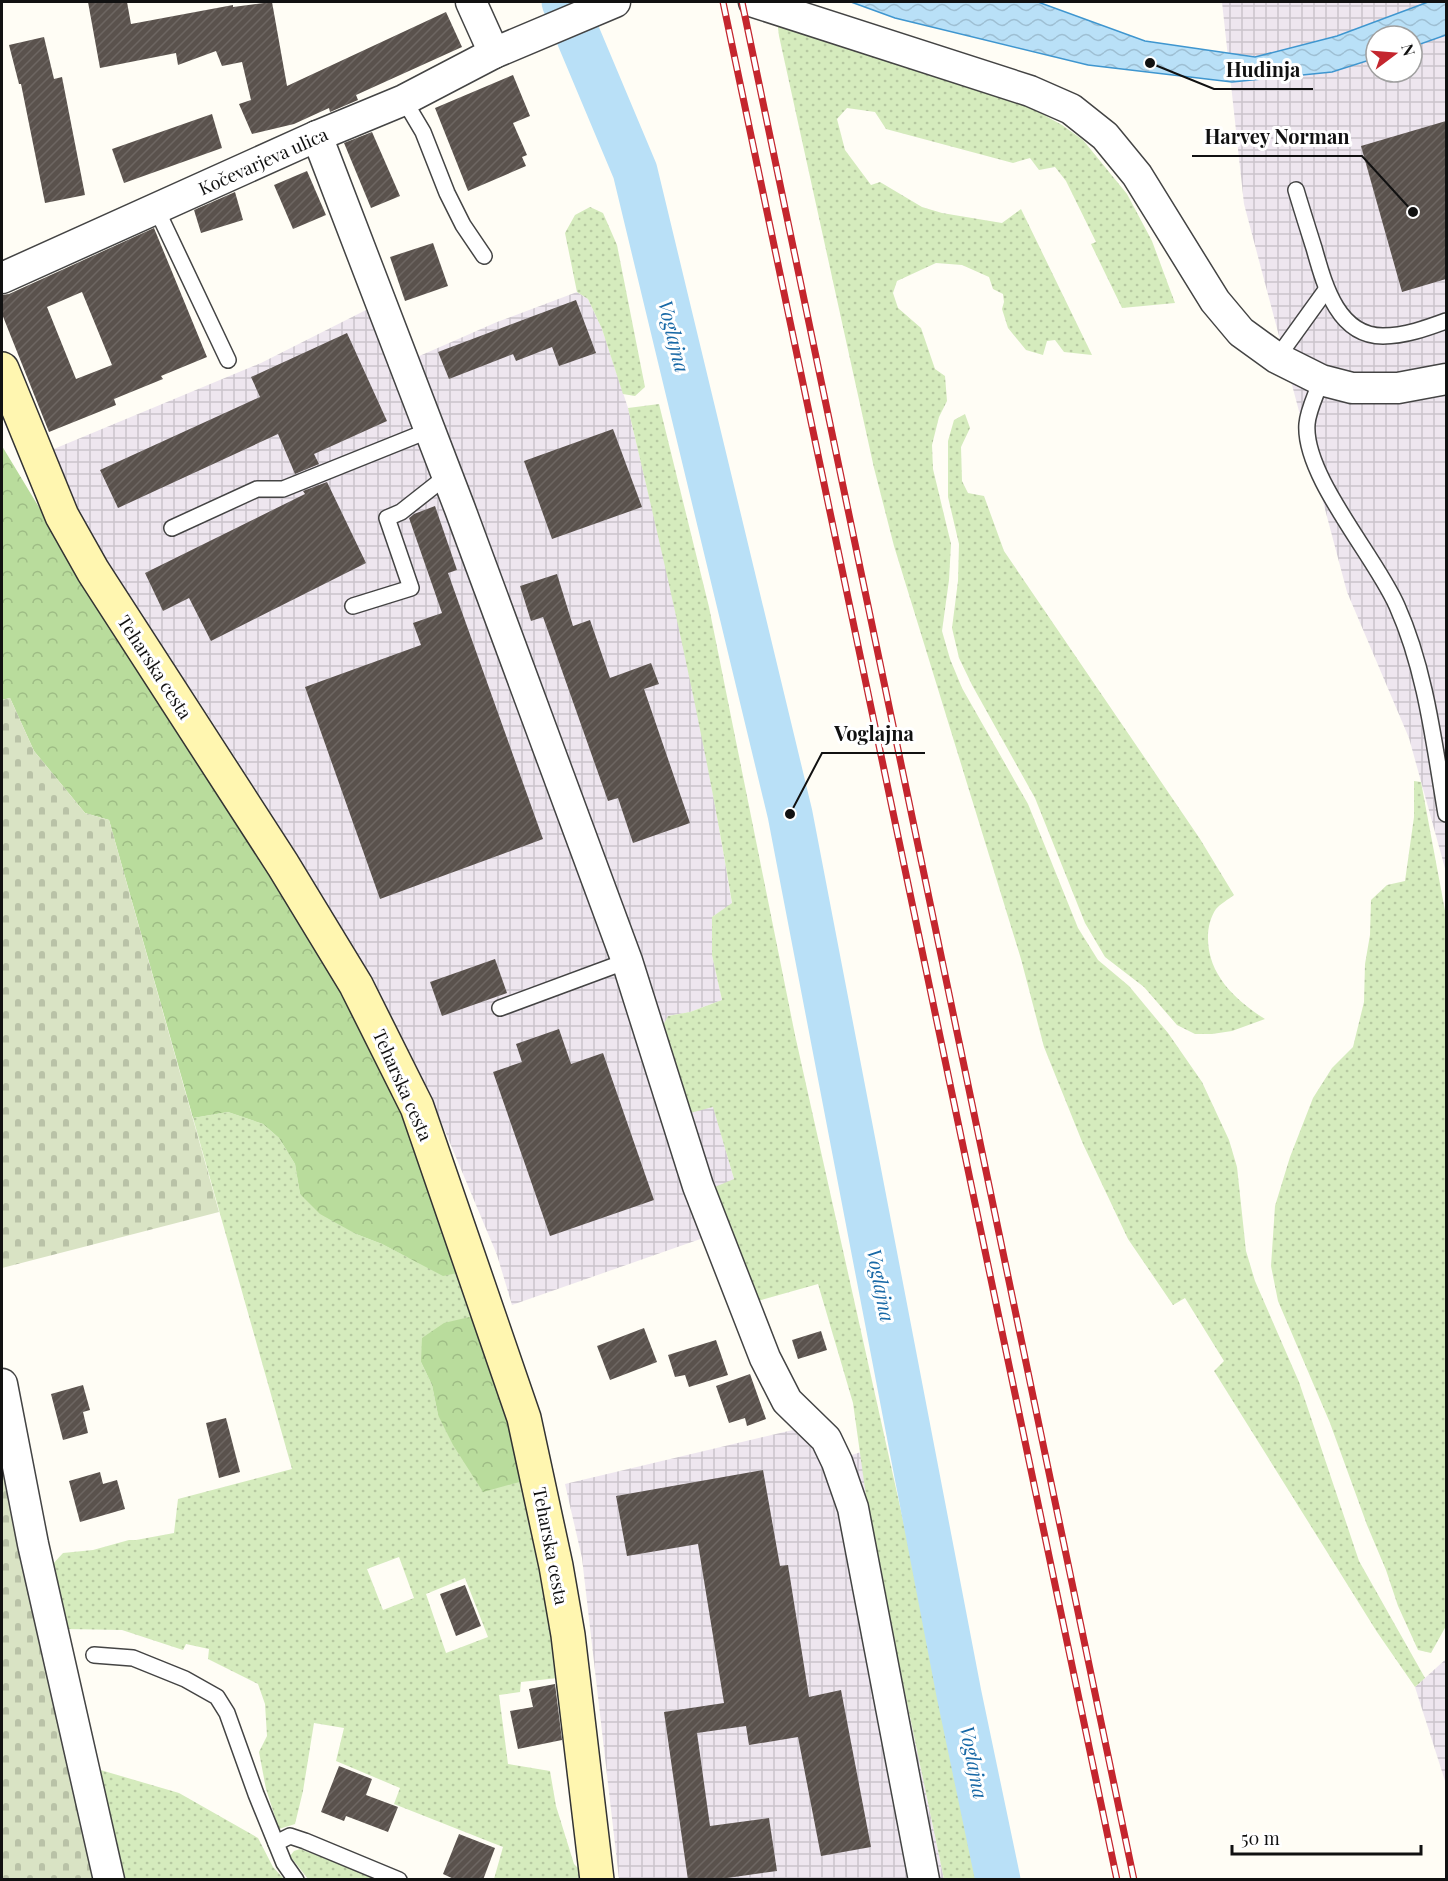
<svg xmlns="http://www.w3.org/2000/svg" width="1448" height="1881" viewBox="0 0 1448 1881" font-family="'Playfair Display',serif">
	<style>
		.industrial { fill: url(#industrial-grid); fill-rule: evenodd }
		.green { fill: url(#green-dots); fill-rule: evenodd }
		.forest { fill: url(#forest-crowns) }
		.cemetery { fill: url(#cemetery-stones) }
		.water { fill: url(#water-waves); stroke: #3f96cf; stroke-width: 1.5 }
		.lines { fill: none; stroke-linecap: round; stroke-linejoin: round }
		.river { stroke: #b9e0f7; stroke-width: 45 }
		.building { fill: url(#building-hatch); fill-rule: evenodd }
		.lane-casing { stroke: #444; stroke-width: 18 }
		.street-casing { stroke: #444; stroke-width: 33 }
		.secondary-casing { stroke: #333; stroke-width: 36 }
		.lane { stroke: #fff; stroke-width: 15 }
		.street { stroke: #fff; stroke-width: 30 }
		.secondary { stroke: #fff6b0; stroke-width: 33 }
		.rail-casing { stroke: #c4262e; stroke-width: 7 }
		.rail { stroke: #fff; stroke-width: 4.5; stroke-dasharray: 14; stroke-linecap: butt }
		.labels { text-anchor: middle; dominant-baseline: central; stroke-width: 6; stroke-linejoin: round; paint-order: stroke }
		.street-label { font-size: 18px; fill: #111; stroke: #fff }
		.water-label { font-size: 20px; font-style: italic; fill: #1768a6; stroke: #fff }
		.leader { fill: none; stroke: #111; stroke-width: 2 }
		.callout-dot { fill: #111; stroke: #fff; stroke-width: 2 }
		.callout-label { font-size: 20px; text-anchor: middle; font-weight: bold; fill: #111; stroke: #fff; stroke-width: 6; stroke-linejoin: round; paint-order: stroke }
	</style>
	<defs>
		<pattern id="industrial-grid" width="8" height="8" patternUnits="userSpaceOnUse" patternTransform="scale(1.5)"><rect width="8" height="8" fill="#eee6ef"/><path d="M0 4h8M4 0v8" fill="none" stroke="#cbc4cc"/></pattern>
		<pattern id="green-dots" width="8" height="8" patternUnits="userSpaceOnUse" patternTransform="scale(1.5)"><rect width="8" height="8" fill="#d5ebbd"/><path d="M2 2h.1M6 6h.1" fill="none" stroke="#b6c8a1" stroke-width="1.8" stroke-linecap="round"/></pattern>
		<pattern id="forest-crowns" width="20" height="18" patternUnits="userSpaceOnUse" patternTransform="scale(1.5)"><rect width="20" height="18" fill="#b9dc9c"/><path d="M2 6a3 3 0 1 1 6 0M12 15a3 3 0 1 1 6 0" fill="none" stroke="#9ebc85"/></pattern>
		<pattern id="cemetery-stones" width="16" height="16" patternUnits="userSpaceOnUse" patternTransform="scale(1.5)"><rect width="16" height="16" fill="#d9e3c4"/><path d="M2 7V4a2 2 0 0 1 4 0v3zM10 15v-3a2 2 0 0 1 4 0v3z" fill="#b9c2a7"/></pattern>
		<pattern id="water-waves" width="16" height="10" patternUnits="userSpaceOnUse" patternTransform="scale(1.5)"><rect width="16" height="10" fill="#b9e0f7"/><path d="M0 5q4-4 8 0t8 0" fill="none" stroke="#9ebfd3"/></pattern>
		<pattern id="building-hatch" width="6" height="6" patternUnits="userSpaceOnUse" patternTransform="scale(1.5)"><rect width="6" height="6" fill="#5a524d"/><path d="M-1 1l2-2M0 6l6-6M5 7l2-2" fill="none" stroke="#6d6662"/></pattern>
	</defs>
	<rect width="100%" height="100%" fill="#fffdf5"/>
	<g class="industrial">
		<path d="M 1222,2 L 1446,2 L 1446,872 L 1409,738 L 1347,592 L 1244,204 ZM 1376,36 L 1412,36 L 1412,72 L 1376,72 Z"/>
		<path d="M 577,292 L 588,299 L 602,329 L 628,408 L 669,580 L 705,749 L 725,862 L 732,904 L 712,917 L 712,955 L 722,1000 L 690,1012 L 668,1016 L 713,1106 L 734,1179 L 726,1230 L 512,1305 L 497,1255 L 432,1100 L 372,979 L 299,857 L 200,703 L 106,565 L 76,509 L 49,451 L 261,363 L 366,310 L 392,368 L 497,322 Z"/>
		<path d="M 797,1429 L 816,1445 L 824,1464 L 861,1452 L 866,1496 L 879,1569 L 944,1879 L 619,1879 L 582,1558 L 565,1484 Z"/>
		<path d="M 1446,1659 L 1446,1784 L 1415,1687 Z"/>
	</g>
	<g class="green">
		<path d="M 777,20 L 1033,109 L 1062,125 L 1083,140 L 1127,194 L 1152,241 L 1175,303 L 1122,308 L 1091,244 L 1096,242 L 1066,181 L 1055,167 L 1039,170 L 1030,158 L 1013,163 L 886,129 L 875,112 L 847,108 L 837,119 L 845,150 L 871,185 L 880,182 L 922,207 L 942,213 L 1002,223 L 1021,209 L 1092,355 L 1064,352 L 1055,340 L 1047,341 L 1043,355 L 1026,350 L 1008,328 L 1002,309 L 1004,302 L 1003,294 L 993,289 L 989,277 L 962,265 L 936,263 L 897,281 L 893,293 L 898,308 L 921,328 L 935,369 L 945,376 L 947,401 L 939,417 L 932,445 L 933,469 L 951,544 L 949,580 L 942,631 L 950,659 L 962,688 L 1028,804 L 1078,928 L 1098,960 L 1129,986 L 1168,1033 L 1202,1082 L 1229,1140 L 1237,1167 L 1246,1251 L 1255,1281 L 1299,1382 L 1359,1561 L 1425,1678 L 1415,1687 L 1377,1632 L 1214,1371 L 1224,1361 L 1185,1298 L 1173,1305 L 1128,1239 L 1083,1144 L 1044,1047 L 1021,959 L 894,546 L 874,468 L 779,36 Z"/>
		<path d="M 590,207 L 603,213 L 617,245 L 645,387 L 635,396 L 623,394 L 602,329 L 588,299 L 577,292 L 565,233 L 575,215 Z"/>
		<path d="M 659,404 L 709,607 L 795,1035 L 983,1879 L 944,1879 L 879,1569 L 866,1496 L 853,1403 L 818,1284 L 754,1302 L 710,1189 L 734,1179 L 713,1107 L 686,1114 L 658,1035 L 668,1016 L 690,1012 L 722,1000 L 712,955 L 712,917 L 732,903 C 705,737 667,572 628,408 Z"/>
		<path d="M 965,414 L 970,428 L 961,447 L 962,481 L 968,493 L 984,496 L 1004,551 L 1200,839 L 1234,895 C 1229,899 1220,904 1216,909 C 1211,916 1208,927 1208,936 C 1207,974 1235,1000 1265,1019 L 1232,1031 L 1212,1034 L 1195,1034 L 1177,1025 L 1144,987 L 1105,957 L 1085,923 L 1035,798 L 972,685 L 959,658 L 952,628 L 958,581 L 959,544 L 948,497 L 948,441 L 954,420 Z"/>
		<path d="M 1414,781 L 1421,782 L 1446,916 L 1446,1626 L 1431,1653 L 1418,1650 L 1398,1606 L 1386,1570 L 1367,1525 L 1330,1423 L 1278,1301 L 1271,1266 L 1275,1206 L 1290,1157 L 1313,1098 L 1332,1068 L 1353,1047 L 1364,1002 L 1365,964 L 1370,935 L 1371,900 L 1387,885 L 1405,881 L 1414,817 Z"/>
		<path d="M 228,1112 L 263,1124 L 279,1138 L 295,1164 L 300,1194 L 356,1234 L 382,1244 L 407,1257 L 462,1272 L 478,1315 L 421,1362 L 432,1385 L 438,1415 L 523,1481 L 543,1573 L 558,1678 L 521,1682 L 520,1692 L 499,1695 L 508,1764 L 550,1771 L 556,1806 L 574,1864 L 580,1870 L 582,1879 L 494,1879 L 503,1847 L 394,1804 L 400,1788 L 336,1761 L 344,1728 L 314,1723 L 303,1791 L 295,1824 L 279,1829 L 266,1789 L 259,1752 L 267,1736 L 265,1704 L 258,1684 L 208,1659 L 209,1649 L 186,1644 L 183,1650 L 122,1630 L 65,1629 L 52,1565 L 63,1553 L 93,1550 L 129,1540 L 136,1540 L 174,1533 L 178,1499 L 292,1469 L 193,1118 ZM 399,1557 L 414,1598 L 383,1610 L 367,1569 ZM 465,1578 L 488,1637 L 446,1653 L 426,1594 Z"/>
		<path d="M 97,1769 L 179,1793 L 258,1838 L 273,1867 L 284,1879 L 125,1879 Z"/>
		<path d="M 300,1849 L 379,1879 L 308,1879 L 290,1856 L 294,1851 Z"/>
	</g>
	<g class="forest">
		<path d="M 2,446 L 118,638 L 275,877 L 351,1004 L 408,1121 L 462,1272 L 443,1276 L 382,1244 L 356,1234 L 320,1214 L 300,1194 L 295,1164 L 279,1138 L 263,1124 L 228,1112 L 193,1118 L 109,820 L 85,813 L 34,751 L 10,698 L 2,700 Z"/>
		<path d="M 478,1315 L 511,1419 L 523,1481 L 483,1492 L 453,1445 L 438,1415 L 432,1385 L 421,1362 L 422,1338 L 444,1323 Z"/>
	</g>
	<g class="cemetery">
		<path d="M 10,698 L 34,751 L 85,813 L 109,820 L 219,1212 L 2,1268 L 2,700 Z"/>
		<path d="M 2,1440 L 94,1879 L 2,1879 Z"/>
	</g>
	<path class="water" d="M 851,2 L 1038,2 L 1145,41 L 1255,57 L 1337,36 L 1428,2 L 1446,2 L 1446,35 L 1412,47 L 1412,36 L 1376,36 L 1376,58 L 1332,72 L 1232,82 L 1088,65 L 895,18 Z"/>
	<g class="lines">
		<path class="river" d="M 564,2 L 635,171 L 790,814 L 959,1694 L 998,1880"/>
	</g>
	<g class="building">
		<path d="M 88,2 L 127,2 L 131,24 L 233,5 L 233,7 L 272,2 L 287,86 L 446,12 L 462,47 L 356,95 L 358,100 L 330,112 L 329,108 L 294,124 L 252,134 L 239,104 L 251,100 L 242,62 L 222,66 L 216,51 L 178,65 L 176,53 L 100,68 Z"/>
		<path d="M 44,37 L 54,79 L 62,77 L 85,195 L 45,203 L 21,84 L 19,84 L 9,45 Z"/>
		<path d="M 513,75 L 530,116 L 513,123 L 527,155 L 522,157 L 526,166 L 468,191 L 435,108 Z"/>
		<path d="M 212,114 L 222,148 L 124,183 L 112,149 Z"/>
		<path d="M 1446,121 L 1446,279 L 1402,292 L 1361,146 Z"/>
		<path d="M 372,132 L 400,196 L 371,208 L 344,143 Z"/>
		<path d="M 307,171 L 326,215 L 293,229 L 274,185 Z"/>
		<path d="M 235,192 L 243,220 L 201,233 L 194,210 Z"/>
		<path d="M 154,228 L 207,357 L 161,376 L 163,379 L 114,399 L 116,405 L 49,432 L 2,314 L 2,295 L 9,294 ZM 82,292 L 112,365 L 76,379 L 47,307 Z"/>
		<path d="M 433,243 L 448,286 L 405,301 L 390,257 Z"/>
		<path d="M 576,300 L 596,353 L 559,366 L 552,347 L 516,361 L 513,354 L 449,379 L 438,352 Z"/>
		<path d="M 347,333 L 387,421 L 314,454 L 319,464 L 295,474 L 278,434 L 118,508 L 100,470 L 260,397 L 251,377 Z"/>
		<path d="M 613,429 L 642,507 L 552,539 L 524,461 Z"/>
		<path d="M 327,482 L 366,563 L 211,641 L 189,598 L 163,611 L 145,573 L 305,494 L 303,491 Z"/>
		<path d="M 435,506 L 457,570 L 448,573 L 543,839 L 380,899 L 305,687 L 421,645 L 413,623 L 442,613 L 409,518 L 414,514 Z"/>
		<path d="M 557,574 L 573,626 L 590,620 L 610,678 L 651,663 L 659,684 L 644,689 L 690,823 L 633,843 L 618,798 L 608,801 L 543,617 L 531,621 L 520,586 Z"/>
		<path d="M 495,959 L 507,993 L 442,1016 L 430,982 Z"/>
		<path d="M 559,1029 L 571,1064 L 603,1053 L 654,1200 L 550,1236 L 493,1072 L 522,1062 L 516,1044 Z"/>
		<path d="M 644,1328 L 657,1362 L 610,1380 L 597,1346 Z"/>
		<path d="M 821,1331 L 827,1350 L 798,1359 L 792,1340 Z"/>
		<path d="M 716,1340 L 728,1375 L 689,1387 L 685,1375 L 675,1377 L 668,1355 Z"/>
		<path d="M 750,1374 L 766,1419 L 747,1426 L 745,1418 L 729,1423 L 716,1386 Z"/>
		<path d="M 83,1385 L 90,1410 L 83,1412 L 88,1433 L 63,1440 L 51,1394 Z"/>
		<path d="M 226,1418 L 240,1472 L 219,1478 L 206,1423 Z"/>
		<path d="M 763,1470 L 780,1566 L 788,1565 L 809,1697 L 841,1690 L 871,1847 L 821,1856 L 798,1737 L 749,1745 L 746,1726 L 697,1733 L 710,1826 L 769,1818 L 777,1871 L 727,1878 L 727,1880 L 688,1880 L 664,1712 L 724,1703 L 698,1544 L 627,1556 L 616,1496 Z"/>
		<path d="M 100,1472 L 103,1484 L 117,1480 L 125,1509 L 80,1522 L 69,1481 Z"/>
		<path d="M 465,1585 L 481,1626 L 456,1636 L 440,1594 Z"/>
		<path d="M 555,1684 L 562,1740 L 518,1749 L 510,1711 L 533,1707 L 529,1689 Z"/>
		<path d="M 339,1766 L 372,1779 L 366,1795 L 398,1807 L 388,1832 L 346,1816 L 344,1821 L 321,1812 Z"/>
		<path d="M 459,1834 L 495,1848 L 483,1880 L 456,1880 L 443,1874 Z"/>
	</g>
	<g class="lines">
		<g class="lane-casing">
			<g id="lane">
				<path d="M 404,100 L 423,132 L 447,193 L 463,225 L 484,256"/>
				<path d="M 1296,190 C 1302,210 1308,229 1314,248 C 1324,283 1337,336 1383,336 C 1405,336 1427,328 1446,321"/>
				<path d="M 156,208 L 228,360"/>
				<path d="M 1277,358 L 1326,290"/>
				<path d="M 1321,380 C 1317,393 1308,410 1307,424 C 1303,476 1376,557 1397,606 C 1426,671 1434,744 1446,814"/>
				<path d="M 172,528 L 257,489 L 283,489 L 430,430"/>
				<path d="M 353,606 L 411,588 L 387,518 L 401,512 L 448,475"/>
				<path d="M 500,1008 L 627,961"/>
				<path d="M 94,1655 L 133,1658 L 185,1679 L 217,1697 L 227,1713 L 256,1794 L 284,1863 L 296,1880"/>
				<path d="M 276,1843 L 290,1836 L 305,1841 L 399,1880"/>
			</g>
		</g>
		<g class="street-casing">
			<g id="street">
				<path d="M 471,2 L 494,53"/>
				<path d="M 754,2 L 1030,91 L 1071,109 L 1105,136 L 1137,175 L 1215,301 L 1241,332 L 1277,358 L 1321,380 L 1352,388 L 1398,388 L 1446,379"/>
				<path d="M 317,136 L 460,509 L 627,961 L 698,1186 L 765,1358 L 787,1401 L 826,1439 L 837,1462 L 853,1508 L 924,1880"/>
				<path d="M 2,278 L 317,136 L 404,100 L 494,53 L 615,2"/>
				<path d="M 2,1384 L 33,1544 L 109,1880"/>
			</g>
		</g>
		<g class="secondary-casing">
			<path id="secondary" d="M 2,369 L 62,516 L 93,571 L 283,865 L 356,985 L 417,1107 L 524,1418 L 556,1566 L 568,1635 L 597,1880"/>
		</g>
		<use href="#lane" class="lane"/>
		<use href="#street" class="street"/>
		<use href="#secondary" class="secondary"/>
		<g class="rail-casing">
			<g id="rail">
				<path d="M 723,2 L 1117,1880"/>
				<path d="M 742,2 L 1134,1880"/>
			</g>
		</g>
		<use href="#rail" class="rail"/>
	</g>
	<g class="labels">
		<g class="street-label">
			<text transform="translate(263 161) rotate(-24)">Kočevarjeva ulica</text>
			<text transform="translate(155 667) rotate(57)">Teharska cesta</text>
			<text transform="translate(403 1085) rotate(66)">Teharska cesta</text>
			<text transform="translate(551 1546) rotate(79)">Teharska cesta</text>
		</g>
		<g class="water-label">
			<text transform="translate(675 336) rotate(76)">Voglajna</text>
			<text transform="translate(882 1285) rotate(79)">Voglajna</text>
			<text transform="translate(975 1762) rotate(79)">Voglajna</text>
		</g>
	</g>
	<path class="leader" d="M1150 63L1214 89H1313M1413 212L1362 156H1192M790 814L822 753H925"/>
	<g class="callout-dot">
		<circle cx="1150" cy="63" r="6"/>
		<circle cx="1413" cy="212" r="6"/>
		<circle cx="790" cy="814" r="6"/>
	</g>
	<g class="callout-label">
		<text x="1263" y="77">Hudinja</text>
		<text x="1277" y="144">Harvey Norman</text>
		<text x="874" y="741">Voglajna</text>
	</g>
	<rect width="1448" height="1881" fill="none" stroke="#111111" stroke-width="6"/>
	<g transform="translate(1394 54) rotate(74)"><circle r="28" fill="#ffffff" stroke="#a0a0a0" stroke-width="1.5"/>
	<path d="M0-4.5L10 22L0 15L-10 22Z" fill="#c4262e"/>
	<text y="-9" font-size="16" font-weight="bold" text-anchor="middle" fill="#111111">N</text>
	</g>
	<path d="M1232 1845v9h189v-9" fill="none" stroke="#111111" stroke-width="3"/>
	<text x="1241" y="1845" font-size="18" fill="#111111" stroke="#ffffff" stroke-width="4.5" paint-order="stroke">50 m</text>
</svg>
